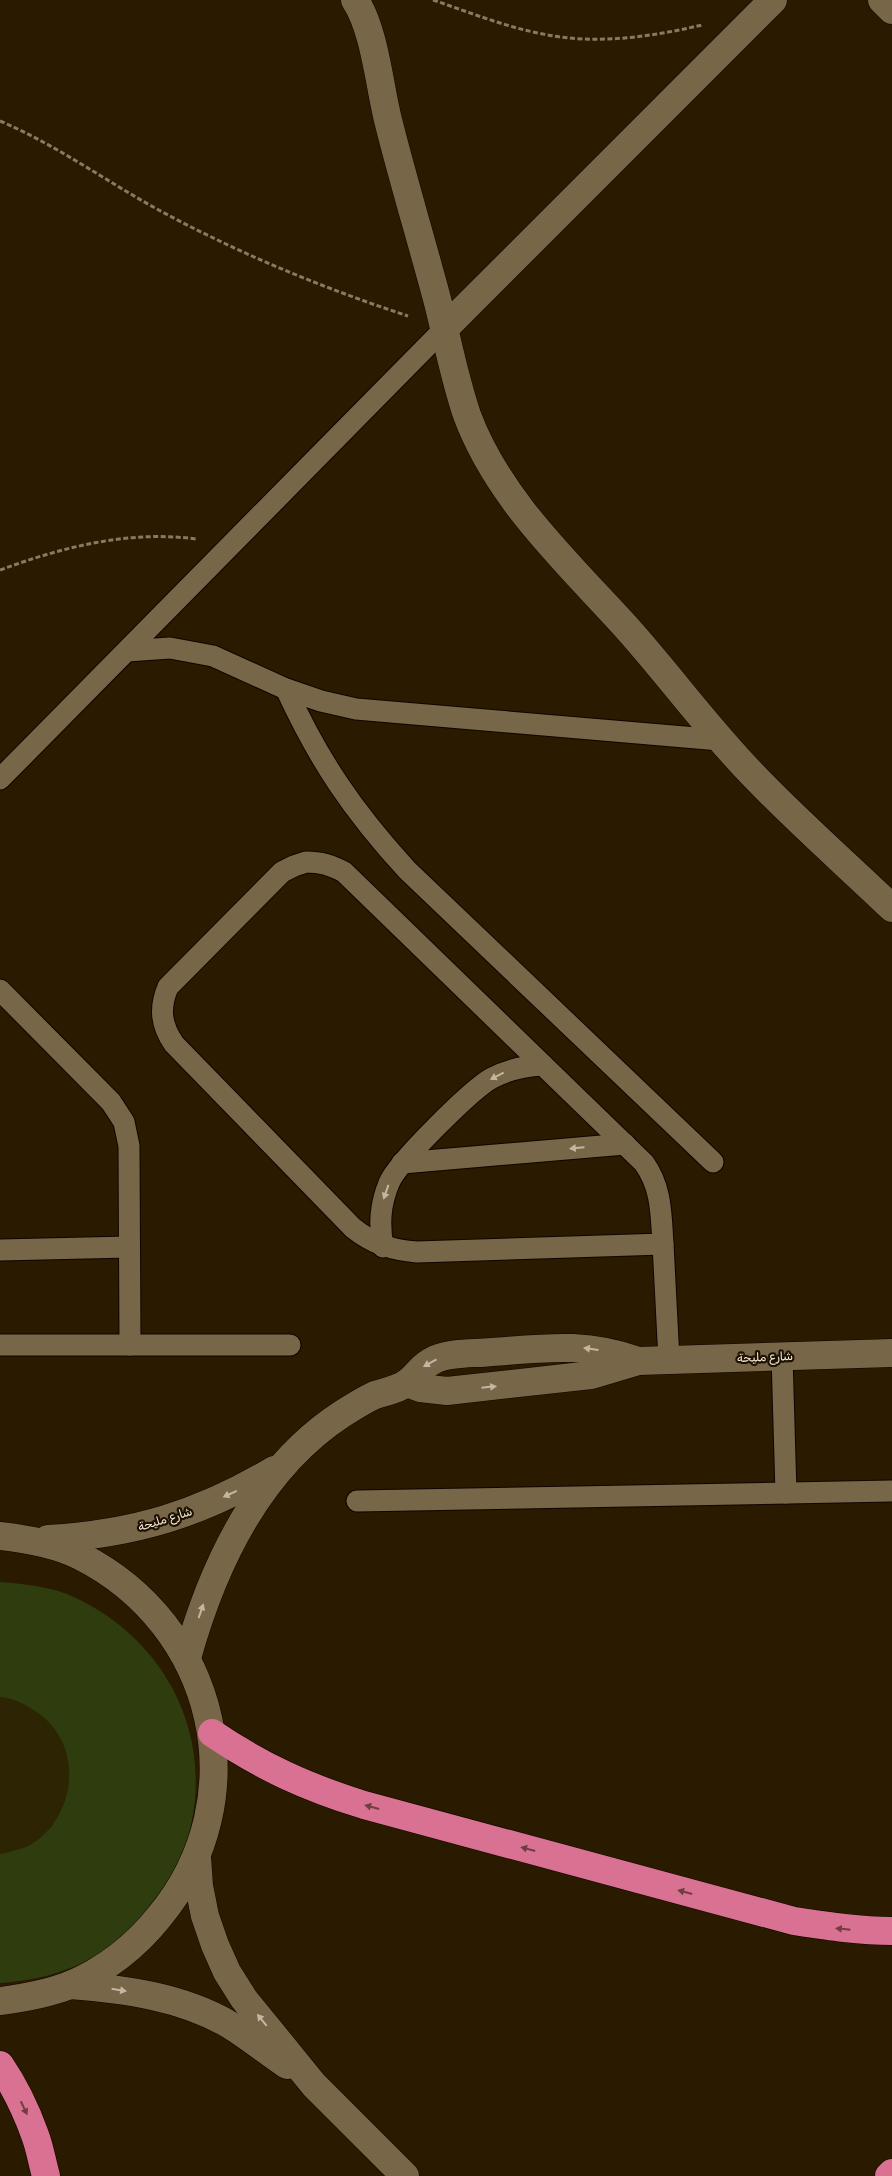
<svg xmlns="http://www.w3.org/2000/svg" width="892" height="2176" viewBox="0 0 892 2176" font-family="Rubik,'Noto Naskh Arabic',sans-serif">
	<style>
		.green { fill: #2e3c0e }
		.sand { fill: #2c2403 }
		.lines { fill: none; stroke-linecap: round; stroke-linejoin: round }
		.service-casing { stroke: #110500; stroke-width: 23 }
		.minor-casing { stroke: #110500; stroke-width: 29 }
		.tertiary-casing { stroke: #110500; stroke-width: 29 }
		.motorway-casing { stroke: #110500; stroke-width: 29 }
		.path { stroke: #877a64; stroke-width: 3; stroke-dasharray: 5 2.5; stroke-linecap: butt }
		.service { stroke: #786648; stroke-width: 21 }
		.minor { stroke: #786648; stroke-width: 28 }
		.tertiary { stroke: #786648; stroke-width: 28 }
		.motorway { stroke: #d97292; stroke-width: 28 }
		.oneway { fill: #c4b6a0 }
		.oneway2 { fill: #723d42 }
		.labels { text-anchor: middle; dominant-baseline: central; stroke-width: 4.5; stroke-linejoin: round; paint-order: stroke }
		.street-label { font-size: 12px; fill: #f6ecdb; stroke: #1d1200 }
	</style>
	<rect width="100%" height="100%" fill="#291a00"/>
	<path class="green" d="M 0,1582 C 22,1584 46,1586 67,1594 C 157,1632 211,1722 192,1820 C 189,1835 185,1852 177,1867 C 172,1877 164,1886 158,1895 C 152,1904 146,1915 139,1923 C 101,1961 53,1980 0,1983 L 0,1854 C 24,1848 35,1843 53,1825 L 4,1698 L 0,1697 Z"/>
	<path class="sand" d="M 0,1697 C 13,1698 25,1704 35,1711 C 81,1740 79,1806 39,1839 C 28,1848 14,1851 0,1854 Z"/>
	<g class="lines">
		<g class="service-casing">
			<g id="service">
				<path d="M 127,651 L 170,648 L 213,656 L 286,689 L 321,701 L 356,709 L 720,740"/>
				<path d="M 286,689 C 319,761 353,811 407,870 L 713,1162"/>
				<path d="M 0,779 L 445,328"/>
				<path d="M 306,862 C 321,862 331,865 344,872 L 644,1163 C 662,1188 661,1215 663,1244 L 417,1252 C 392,1250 373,1244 353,1228 L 174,1044 C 161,1025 159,1008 168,987 L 282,872 L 294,866 Z"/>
				<path d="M 0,990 L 111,1102 L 124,1122 L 129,1146 L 130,1345"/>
				<path d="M 402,1163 L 625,1144"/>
				<path d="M 663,1244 L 669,1360"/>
				<path d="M 383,1247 C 379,1224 380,1205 389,1183 C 397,1163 472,1089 492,1078 C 509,1069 525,1066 543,1065"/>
				<path d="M 0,1250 L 129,1247"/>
				<path d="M 0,1345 L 290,1345"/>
				<path d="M 782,1356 L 786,1493"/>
				<path d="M 357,1501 L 892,1491"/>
			</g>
		</g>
		<g class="minor-casing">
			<g id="minor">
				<path d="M 355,0 C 375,31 379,84 388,120 C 403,180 421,239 437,299 C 447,338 454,377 467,415 C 498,499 568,563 626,627 C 670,676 708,729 754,776 C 798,822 846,864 892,908"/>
				<path d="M 882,0 L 892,10"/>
				<path d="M 445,328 L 773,0"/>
			</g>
		</g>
		<g class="tertiary-casing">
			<g id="tertiary">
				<path d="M 407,1383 L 420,1388 L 447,1391 L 591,1375 L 638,1361 L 892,1353"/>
				<path d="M 0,1536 C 27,1539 56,1544 80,1556 C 217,1625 258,1798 159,1917 C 136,1946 104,1971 70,1985 C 47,1994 24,1998 0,2001"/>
				<path d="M 48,1539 C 134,1534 200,1514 274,1470"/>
				<path d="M 187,1658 C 213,1565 259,1468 342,1414 C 353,1407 364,1400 375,1395 C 385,1392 399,1389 407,1383 C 419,1374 419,1367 436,1359 C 453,1352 474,1354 492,1352 C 546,1348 586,1342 638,1361"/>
				<path d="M 197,1857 L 199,1886 L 205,1916 L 215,1945 L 227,1972 L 244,1999 L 314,2085 L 405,2176"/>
				<path d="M 70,1985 C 124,1989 183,1997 230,2025 C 249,2037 268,2052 287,2065"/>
			</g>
		</g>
		<g class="motorway-casing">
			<g id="motorway">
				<path d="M 212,1733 C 262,1767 306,1787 364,1805 L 794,1921 C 827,1926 859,1931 892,1931"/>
				<path d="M 0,2065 C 15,2087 26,2110 35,2135 C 40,2148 42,2162 46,2176"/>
				<path d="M 889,2176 L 892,2173"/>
			</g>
		</g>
		<g class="path">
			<path d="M 433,0 C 469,12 505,27 543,34 C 595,45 651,37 702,25"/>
			<path d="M 0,121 C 59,146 111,185 168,215 C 245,256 326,289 408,316"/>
			<path d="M 0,570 C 63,547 129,530 196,539"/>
		</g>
		<use href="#service" class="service"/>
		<use href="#minor" class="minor"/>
		<use href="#tertiary" class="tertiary"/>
		<use href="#motorway" class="motorway"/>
	</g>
	<defs><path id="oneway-solid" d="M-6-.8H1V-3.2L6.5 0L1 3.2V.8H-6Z" transform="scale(1.25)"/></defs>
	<g class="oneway">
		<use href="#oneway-solid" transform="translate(497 1076) rotate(153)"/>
		<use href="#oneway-solid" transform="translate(577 1148) rotate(175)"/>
		<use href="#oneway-solid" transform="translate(386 1192) rotate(109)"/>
		<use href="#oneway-solid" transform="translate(591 1349) rotate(-172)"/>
		<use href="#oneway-solid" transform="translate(430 1363) rotate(151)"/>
		<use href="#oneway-solid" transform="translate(489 1387) rotate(-6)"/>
		<use href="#oneway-solid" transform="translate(230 1494) rotate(156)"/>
		<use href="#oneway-solid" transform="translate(201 1611) rotate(-71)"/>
		<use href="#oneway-solid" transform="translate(119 1990) rotate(9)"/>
		<use href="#oneway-solid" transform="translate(262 2020) rotate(-129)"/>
	</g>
	<g class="oneway2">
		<use href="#oneway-solid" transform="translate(372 1807) rotate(-165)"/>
		<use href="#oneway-solid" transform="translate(528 1849) rotate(-165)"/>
		<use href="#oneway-solid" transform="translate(685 1892) rotate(-165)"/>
		<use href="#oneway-solid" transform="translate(843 1929) rotate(-174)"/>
		<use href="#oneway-solid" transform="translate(24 2108) rotate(65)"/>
	</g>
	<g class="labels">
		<g class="street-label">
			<text transform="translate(765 1357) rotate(-2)">شارع مليحة</text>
			<text transform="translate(165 1519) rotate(-17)">شارع مليحة</text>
		</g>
	</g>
</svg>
